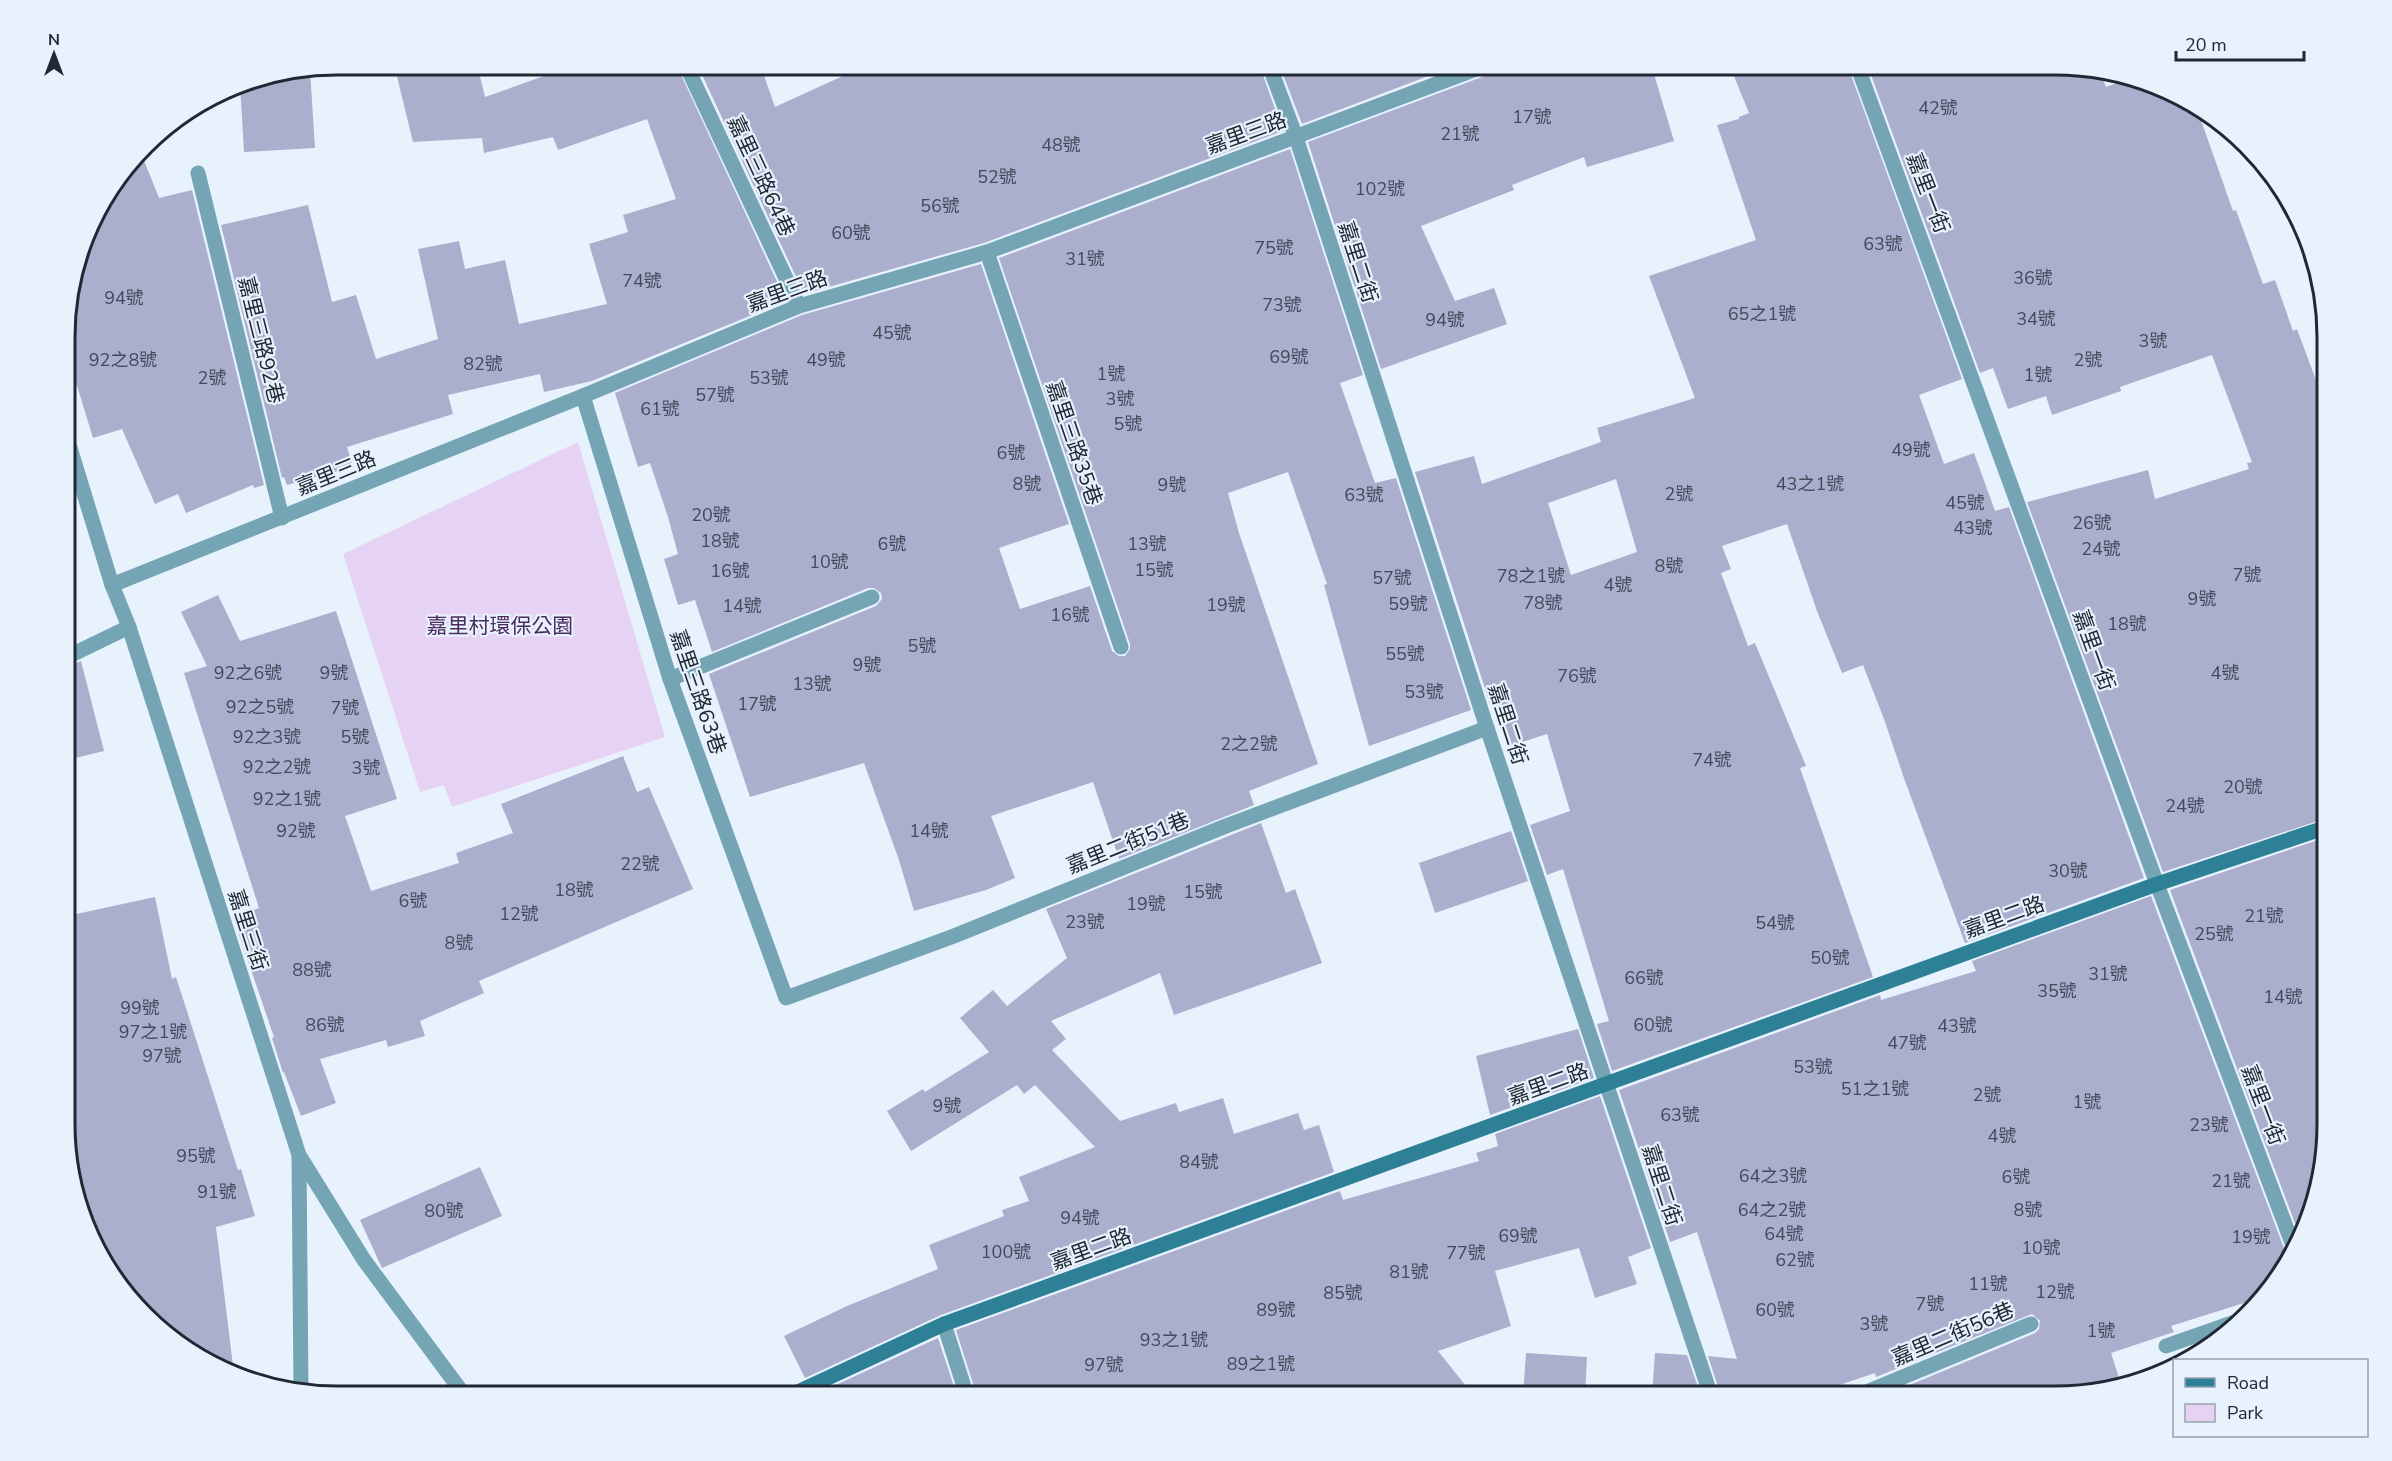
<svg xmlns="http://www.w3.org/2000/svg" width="2392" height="1461" viewBox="0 0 2392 1461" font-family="'Nunito Sans','Noto Sans TC',sans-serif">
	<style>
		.green { fill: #e6d2f3 }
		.building { fill: #abaecd; fill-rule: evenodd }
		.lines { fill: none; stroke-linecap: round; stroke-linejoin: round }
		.lane { stroke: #75a5b4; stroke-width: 15 }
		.street { stroke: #75a5b4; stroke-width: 15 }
		.secondary { stroke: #2e8096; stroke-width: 15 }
		.labels { text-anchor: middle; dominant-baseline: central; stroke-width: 4.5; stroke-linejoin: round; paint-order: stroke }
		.number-label { font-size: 18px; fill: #434a5a }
		.street-label { font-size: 21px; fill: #202933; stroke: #e8f2fd }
		.park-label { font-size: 21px; fill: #4c2b5e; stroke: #e8f2fd }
		.rim { fill: none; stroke: #202933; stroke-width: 3 }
	</style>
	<rect width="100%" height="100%" fill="#e8f2fd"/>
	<path class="green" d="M 578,442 L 665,737 L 452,807 L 444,785 L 420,792 L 343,554 Z"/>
	<g class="building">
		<path d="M 394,64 L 477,64 L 485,97 L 550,74 L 547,64 L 676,64 L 786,301 L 592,381 L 544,392 L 540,374 L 448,395 L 453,414 L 347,447 L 353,467 L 287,485 L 284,477 L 282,478 L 221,225 L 308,205 L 332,302 L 356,295 L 376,359 L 438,339 L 418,249 L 459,241 L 465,269 L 505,260 L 519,324 L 607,304 L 589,244 L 628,232 L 623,215 L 676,199 L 647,119 L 558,150 L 553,137 L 484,153 L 482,138 L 413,142 Z"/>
		<path d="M 697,64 L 760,64 L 775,107 L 847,74 L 843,64 L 1259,64 L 1283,131 L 984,243 L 804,294 Z"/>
		<path d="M 1279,64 L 1460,64 L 1302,124 Z"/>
		<path d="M 1496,64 L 1651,64 L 1674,141 L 1587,167 L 1584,157 L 1512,185 L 1514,190 L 1421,226 L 1455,301 L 1494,288 L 1507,324 L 1381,369 L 1308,142 L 1490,74 L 1495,71 Z"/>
		<path d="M 1729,64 L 1847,64 L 1962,379 L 1919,395 L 1944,464 L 1974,453 L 1995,511 L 2009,507 L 2144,878 L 1965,943 L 1905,781 L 1884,719 L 1863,665 L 1842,673 L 1817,611 L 1787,524 L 1722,546 L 1731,569 L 1721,573 L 1748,646 L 1755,643 L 1806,766 L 1800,768 L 1873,977 L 1612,1071 L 1597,1024 L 1609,1021 L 1563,869 L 1547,875 L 1530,825 L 1570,811 L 1547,734 L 1507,747 L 1493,703 L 1490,704 L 1415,472 L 1474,456 L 1482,484 L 1601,442 L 1597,428 L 1695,398 L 1649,276 L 1756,240 L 1717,125 L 1739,119 L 1739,117 L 1749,113 ZM 1616,479 L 1637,552 L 1571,575 L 1548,503 Z"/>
		<path d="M 1867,64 L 2055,64 L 2099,70 L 2106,87 L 2134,77 L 2191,101 L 2196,106 L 2233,211 L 2236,210 L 2263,284 L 2275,280 L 2293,331 L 2297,329 L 2327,410 L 2327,818 L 2163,872 L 2027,502 L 2148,470 L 2155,499 L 2249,469 L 2247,463 L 2252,462 L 2212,355 L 2120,387 L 2121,391 L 2052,415 L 2046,396 L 2008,409 L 1993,368 L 1980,373 Z"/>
		<path d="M 310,70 L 315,148 L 244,152 L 240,84 Z"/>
		<path d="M 1290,149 L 1363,375 L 1340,383 L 1375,483 L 1396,478 L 1471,710 L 1369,746 L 1324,585 L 1327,584 L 1288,472 L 1228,493 L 1239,533 L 1318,764 L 1249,791 L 1254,805 L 1119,859 L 1093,782 L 991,816 L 1015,878 L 986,890 L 914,911 L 899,860 L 864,763 L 750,797 L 709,674 L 876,606 L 882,599 L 881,593 L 874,588 L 868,588 L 712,652 L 695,600 L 678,605 L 664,559 L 678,554 L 668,517 L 650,463 L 638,467 L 615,393 L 802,315 L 981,264 L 1069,524 L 999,548 L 1020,609 L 1090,586 L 1112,651 L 1119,656 L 1125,656 L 1130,649 L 1130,644 L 999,258 Z"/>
		<path d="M 141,153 L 159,198 L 192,190 L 264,485 L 254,488 L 253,485 L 186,513 L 178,494 L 155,504 L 122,429 L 93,438 L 67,353 L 67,302 L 93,216 Z"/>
		<path d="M 218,595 L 240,641 L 336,611 L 397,799 L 345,816 L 371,891 L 459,863 L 456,853 L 513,833 L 501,804 L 623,756 L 637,792 L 649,787 L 693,889 L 479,981 L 484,993 L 420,1021 L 425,1036 L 388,1047 L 386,1040 L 320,1059 L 336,1103 L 301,1116 L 284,1072 L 283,1073 L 272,1038 L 274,1037 L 233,917 L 259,908 L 184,673 L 207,666 L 181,612 Z"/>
		<path d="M 81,661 L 104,751 L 67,760 L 67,667 Z"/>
		<path d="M 1261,823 L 1286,893 L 1295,889 L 1322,963 L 1174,1015 L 1160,973 L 1051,1021 L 1066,1039 L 1052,1050 L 1120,1121 L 1176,1103 L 1179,1112 L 1223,1098 L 1234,1134 L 1298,1113 L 1304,1130 L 1319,1125 L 1334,1172 L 941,1315 L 805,1378 L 784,1336 L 847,1306 L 938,1269 L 929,1245 L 1004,1216 L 1002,1210 L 1029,1201 L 1019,1177 L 1095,1147 L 1035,1085 L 1024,1094 L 1017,1085 L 911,1151 L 887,1111 L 923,1089 L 925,1092 L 989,1052 L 960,1018 L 993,990 L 1007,1006 L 1067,958 L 1046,909 Z"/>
		<path d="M 1511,831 L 1528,881 L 1435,913 L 1419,863 Z"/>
		<path d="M 2327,837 L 2327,1141 L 2299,1234 L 2170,890 Z"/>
		<path d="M 2151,896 L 2285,1251 L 2292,1257 L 2263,1297 L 2171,1326 L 2174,1332 L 2111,1353 L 2120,1381 L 2072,1396 L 1883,1396 L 2035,1333 L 2039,1329 L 2040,1321 L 2032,1314 L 1876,1377 L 1875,1373 L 1807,1396 L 1721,1396 L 1708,1356 L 1737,1359 L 1697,1232 L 1670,1242 L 1619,1090 L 1880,995 L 1881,1000 L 1976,971 L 1972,961 Z"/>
		<path d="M 155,897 L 172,979 L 176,977 L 238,1170 L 241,1169 L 255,1216 L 216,1227 L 234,1374 L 201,1360 L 110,1275 L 67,1159 L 67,916 Z"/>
		<path d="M 1578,1029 L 1594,1078 L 1490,1115 L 1476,1056 Z"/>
		<path d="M 1600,1096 L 1651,1248 L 1628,1257 L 1637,1284 L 1595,1298 L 1579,1248 L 1495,1271 L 1511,1326 L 1438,1351 L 1474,1396 L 977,1396 L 956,1330 L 1340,1191 L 1343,1200 L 1479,1161 L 1476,1153 L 1498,1146 L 1495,1134 Z"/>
		<path d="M 480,1167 L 502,1216 L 382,1268 L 360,1220 Z"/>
		<path d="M 938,1338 L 957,1396 L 814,1395 Z"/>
		<path d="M 1526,1353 L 1587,1357 L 1585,1396 L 1523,1396 Z"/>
		<path d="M 1655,1353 L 1687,1355 L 1701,1396 L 1652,1396 Z"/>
	</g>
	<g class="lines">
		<g class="lane">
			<path d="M 686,65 L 799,306"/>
			<path d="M 198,173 L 282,518"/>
			<path d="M 583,396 L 670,679 L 786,998 L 954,936 L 1226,826 L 1487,728"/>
			<path d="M 67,657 L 129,627"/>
			<path d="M 670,679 L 872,597"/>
			<path d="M 299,1155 L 301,1392"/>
			<path d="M 2166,1346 L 2246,1318"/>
			<path d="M 1857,1396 L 2031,1324"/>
		</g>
		<g class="street">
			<path d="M 1269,65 L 1296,137 L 1487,728 L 1711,1396"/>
			<path d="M 1857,65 L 2157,884 L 2294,1248"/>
			<path d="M 987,252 L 1121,647"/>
			<path d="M 67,438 L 112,585 L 129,627 L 299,1155 L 364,1260 L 465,1396"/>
			<path d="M 112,585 L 583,396 L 799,306 L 987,252 L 1487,65"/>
			<path d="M 944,1324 L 967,1396"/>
		</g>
		<path class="secondary" d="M 789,1396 L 944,1324 L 2157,884 L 2327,827"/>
	</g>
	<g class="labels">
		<g class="number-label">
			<text x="1938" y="108">42號</text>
			<text x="1532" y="117">17號</text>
			<text x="1460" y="134">21號</text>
			<text x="1061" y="145">48號</text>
			<text x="997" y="177">52號</text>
			<text x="1380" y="189">102號</text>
			<text x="940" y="206">56號</text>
			<text x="851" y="233">60號</text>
			<text x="1883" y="244">63號</text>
			<text x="1274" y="248">75號</text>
			<text x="1085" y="259">31號</text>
			<text x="2033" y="278">36號</text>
			<text x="642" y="281">74號</text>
			<text x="124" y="298">94號</text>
			<text x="1282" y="305">73號</text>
			<text x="1762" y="314">65之1號</text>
			<text x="2036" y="319">34號</text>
			<text x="1445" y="320">94號</text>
			<text x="892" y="333">45號</text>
			<text x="2153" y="341">3號</text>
			<text x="1289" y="357">69號</text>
			<text x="123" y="360">92之8號</text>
			<text x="826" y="360">49號</text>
			<text x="2088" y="360">2號</text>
			<text x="483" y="364">82號</text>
			<text x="1111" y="374">1號</text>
			<text x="2038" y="375">1號</text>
			<text x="212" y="378">2號</text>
			<text x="769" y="378">53號</text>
			<text x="715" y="395">57號</text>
			<text x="1120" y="399">3號</text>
			<text x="660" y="409">61號</text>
			<text x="1128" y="424">5號</text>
			<text x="1911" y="450">49號</text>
			<text x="1011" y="453">6號</text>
			<text x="1027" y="484">8號</text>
			<text x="1810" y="484">43之1號</text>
			<text x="1172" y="485">9號</text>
			<text x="1679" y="494">2號</text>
			<text x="1364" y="495">63號</text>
			<text x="1965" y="503">45號</text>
			<text x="711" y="515">20號</text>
			<text x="2092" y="523">26號</text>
			<text x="1973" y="528">43號</text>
			<text x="720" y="541">18號</text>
			<text x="892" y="544">6號</text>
			<text x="1147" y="544">13號</text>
			<text x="2101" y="549">24號</text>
			<text x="829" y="562">10號</text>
			<text x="1669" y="566">8號</text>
			<text x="1154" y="570">15號</text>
			<text x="730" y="571">16號</text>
			<text x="2247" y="575">7號</text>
			<text x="1531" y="576">78之1號</text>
			<text x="1392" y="578">57號</text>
			<text x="1618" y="585">4號</text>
			<text x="2202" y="599">9號</text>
			<text x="1543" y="603">78號</text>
			<text x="1408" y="604">59號</text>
			<text x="1226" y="605">19號</text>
			<text x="742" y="606">14號</text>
			<text x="1070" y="615">16號</text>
			<text x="2127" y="624">18號</text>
			<text x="922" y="646">5號</text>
			<text x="1405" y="654">55號</text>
			<text x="867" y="665">9號</text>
			<text x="248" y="673">92之6號</text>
			<text x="334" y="673">9號</text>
			<text x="2225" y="673">4號</text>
			<text x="1577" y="676">76號</text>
			<text x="812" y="684">13號</text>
			<text x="1424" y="692">53號</text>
			<text x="757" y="704">17號</text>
			<text x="260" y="707">92之5號</text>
			<text x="345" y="708">7號</text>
			<text x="267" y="737">92之3號</text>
			<text x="355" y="737">5號</text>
			<text x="1249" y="744">2之2號</text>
			<text x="1712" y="760">74號</text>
			<text x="277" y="767">92之2號</text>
			<text x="366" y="768">3號</text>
			<text x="2243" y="787">20號</text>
			<text x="287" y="799">92之1號</text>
			<text x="2185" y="806">24號</text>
			<text x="296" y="831">92號</text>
			<text x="929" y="831">14號</text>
			<text x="640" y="864">22號</text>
			<text x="2068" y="871">30號</text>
			<text x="574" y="890">18號</text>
			<text x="1203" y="892">15號</text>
			<text x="413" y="901">6號</text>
			<text x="1146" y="904">19號</text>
			<text x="519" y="914">12號</text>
			<text x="2264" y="916">21號</text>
			<text x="1085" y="922">23號</text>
			<text x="1775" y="923">54號</text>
			<text x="2214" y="934">25號</text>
			<text x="459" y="943">8號</text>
			<text x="1830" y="958">50號</text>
			<text x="312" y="970">88號</text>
			<text x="2108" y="974">31號</text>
			<text x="1644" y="978">66號</text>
			<text x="2057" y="991">35號</text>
			<text x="2283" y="997">14號</text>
			<text x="140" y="1008">99號</text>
			<text x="325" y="1025">86號</text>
			<text x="1653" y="1025">60號</text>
			<text x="1957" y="1026">43號</text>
			<text x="153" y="1032">97之1號</text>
			<text x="1907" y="1043">47號</text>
			<text x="162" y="1056">97號</text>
			<text x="1813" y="1067">53號</text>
			<text x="1875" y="1089">51之1號</text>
			<text x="1987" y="1095">2號</text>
			<text x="2087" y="1102">1號</text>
			<text x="947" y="1106">9號</text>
			<text x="1680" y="1115">63號</text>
			<text x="2209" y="1125">23號</text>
			<text x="2002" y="1136">4號</text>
			<text x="196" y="1156">95號</text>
			<text x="1199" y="1162">84號</text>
			<text x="1773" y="1176">64之3號</text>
			<text x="2016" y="1177">6號</text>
			<text x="2231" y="1181">21號</text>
			<text x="217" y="1192">91號</text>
			<text x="1772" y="1210">64之2號</text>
			<text x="2028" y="1210">8號</text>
			<text x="444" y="1211">80號</text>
			<text x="1080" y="1218">94號</text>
			<text x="1784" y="1234">64號</text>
			<text x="1518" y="1236">69號</text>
			<text x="2251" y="1237">19號</text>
			<text x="2041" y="1248">10號</text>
			<text x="1006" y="1252">100號</text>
			<text x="1466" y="1253">77號</text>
			<text x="1795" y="1260">62號</text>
			<text x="1409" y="1272">81號</text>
			<text x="1988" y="1284">11號</text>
			<text x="2055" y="1292">12號</text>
			<text x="1343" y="1293">85號</text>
			<text x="1930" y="1304">7號</text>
			<text x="1276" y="1310">89號</text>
			<text x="1775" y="1310">60號</text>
			<text x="1874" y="1324">3號</text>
			<text x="2101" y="1331">1號</text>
			<text x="1174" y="1340">93之1號</text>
			<text x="1261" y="1364">89之1號</text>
			<text x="1104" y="1365">97號</text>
		</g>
		<g class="street-label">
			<text transform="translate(1246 133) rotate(-20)">嘉里三路</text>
			<text transform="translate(761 176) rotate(65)">嘉里三路64巷</text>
			<text transform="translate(1928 193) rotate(69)">嘉里一街</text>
			<text transform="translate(1358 262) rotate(72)">嘉里二街</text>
			<text transform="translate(787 291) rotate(-20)">嘉里三路</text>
			<text transform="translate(261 340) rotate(76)">嘉里三路92巷</text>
			<text transform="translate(1074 443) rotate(71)">嘉里三路35巷</text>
			<text transform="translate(336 473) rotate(-22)">嘉里三路</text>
			<text transform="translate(2094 650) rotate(70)">嘉里一街</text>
			<text transform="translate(698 692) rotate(71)">嘉里三路63巷</text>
			<text transform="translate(1508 724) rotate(72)">嘉里二街</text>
			<text transform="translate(1128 843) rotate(-22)">嘉里二街51巷</text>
			<text transform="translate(2004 917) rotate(-20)">嘉里二路</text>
			<text transform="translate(248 930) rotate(72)">嘉里三街</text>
			<text transform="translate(1548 1084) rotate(-20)">嘉里二路</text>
			<text transform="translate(2263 1105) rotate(69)">嘉里一街</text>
			<text transform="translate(1662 1185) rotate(72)">嘉里二街</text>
			<text transform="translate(1091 1249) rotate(-20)">嘉里二路</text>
			<text transform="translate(1953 1334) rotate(-23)">嘉里二街56巷</text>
		</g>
		<g class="park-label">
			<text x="500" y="626">嘉里村環保公園</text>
		</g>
	</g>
	<path d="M0 0H2392V1461H0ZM337 75H2055A262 262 0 0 1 2317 337V1124A262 262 0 0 1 2055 1386H337A262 262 0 0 1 75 1124V337A262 262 0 0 1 337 75Z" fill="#e8f2fd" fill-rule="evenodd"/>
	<path class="rim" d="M337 75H2055A262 262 0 0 1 2317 337V1124A262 262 0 0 1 2055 1386H337A262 262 0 0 1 75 1124V337A262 262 0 0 1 337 75Z"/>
	<rect x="2173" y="1359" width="195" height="78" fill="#e8f2fd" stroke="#98a2ac" stroke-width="1.5"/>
	<rect x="2185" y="1378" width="30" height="9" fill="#2e8096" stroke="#98a2ac" stroke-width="1.5"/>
	<text x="2227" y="1389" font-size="18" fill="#202933">Road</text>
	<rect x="2185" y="1404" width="30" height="18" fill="#e6d2f3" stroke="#98a2ac" stroke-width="1.5"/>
	<text x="2227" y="1419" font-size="18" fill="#202933">Park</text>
	<g transform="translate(54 54)" stroke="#e8f2fd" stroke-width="4.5" paint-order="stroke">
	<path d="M0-4.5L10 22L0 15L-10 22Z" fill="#202933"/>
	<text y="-9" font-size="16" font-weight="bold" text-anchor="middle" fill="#202933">N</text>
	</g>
	<path d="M2176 51v9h128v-9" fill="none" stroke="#202933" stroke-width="3"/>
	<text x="2185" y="51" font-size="18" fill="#202933" stroke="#e8f2fd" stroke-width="4.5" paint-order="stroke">20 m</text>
</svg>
